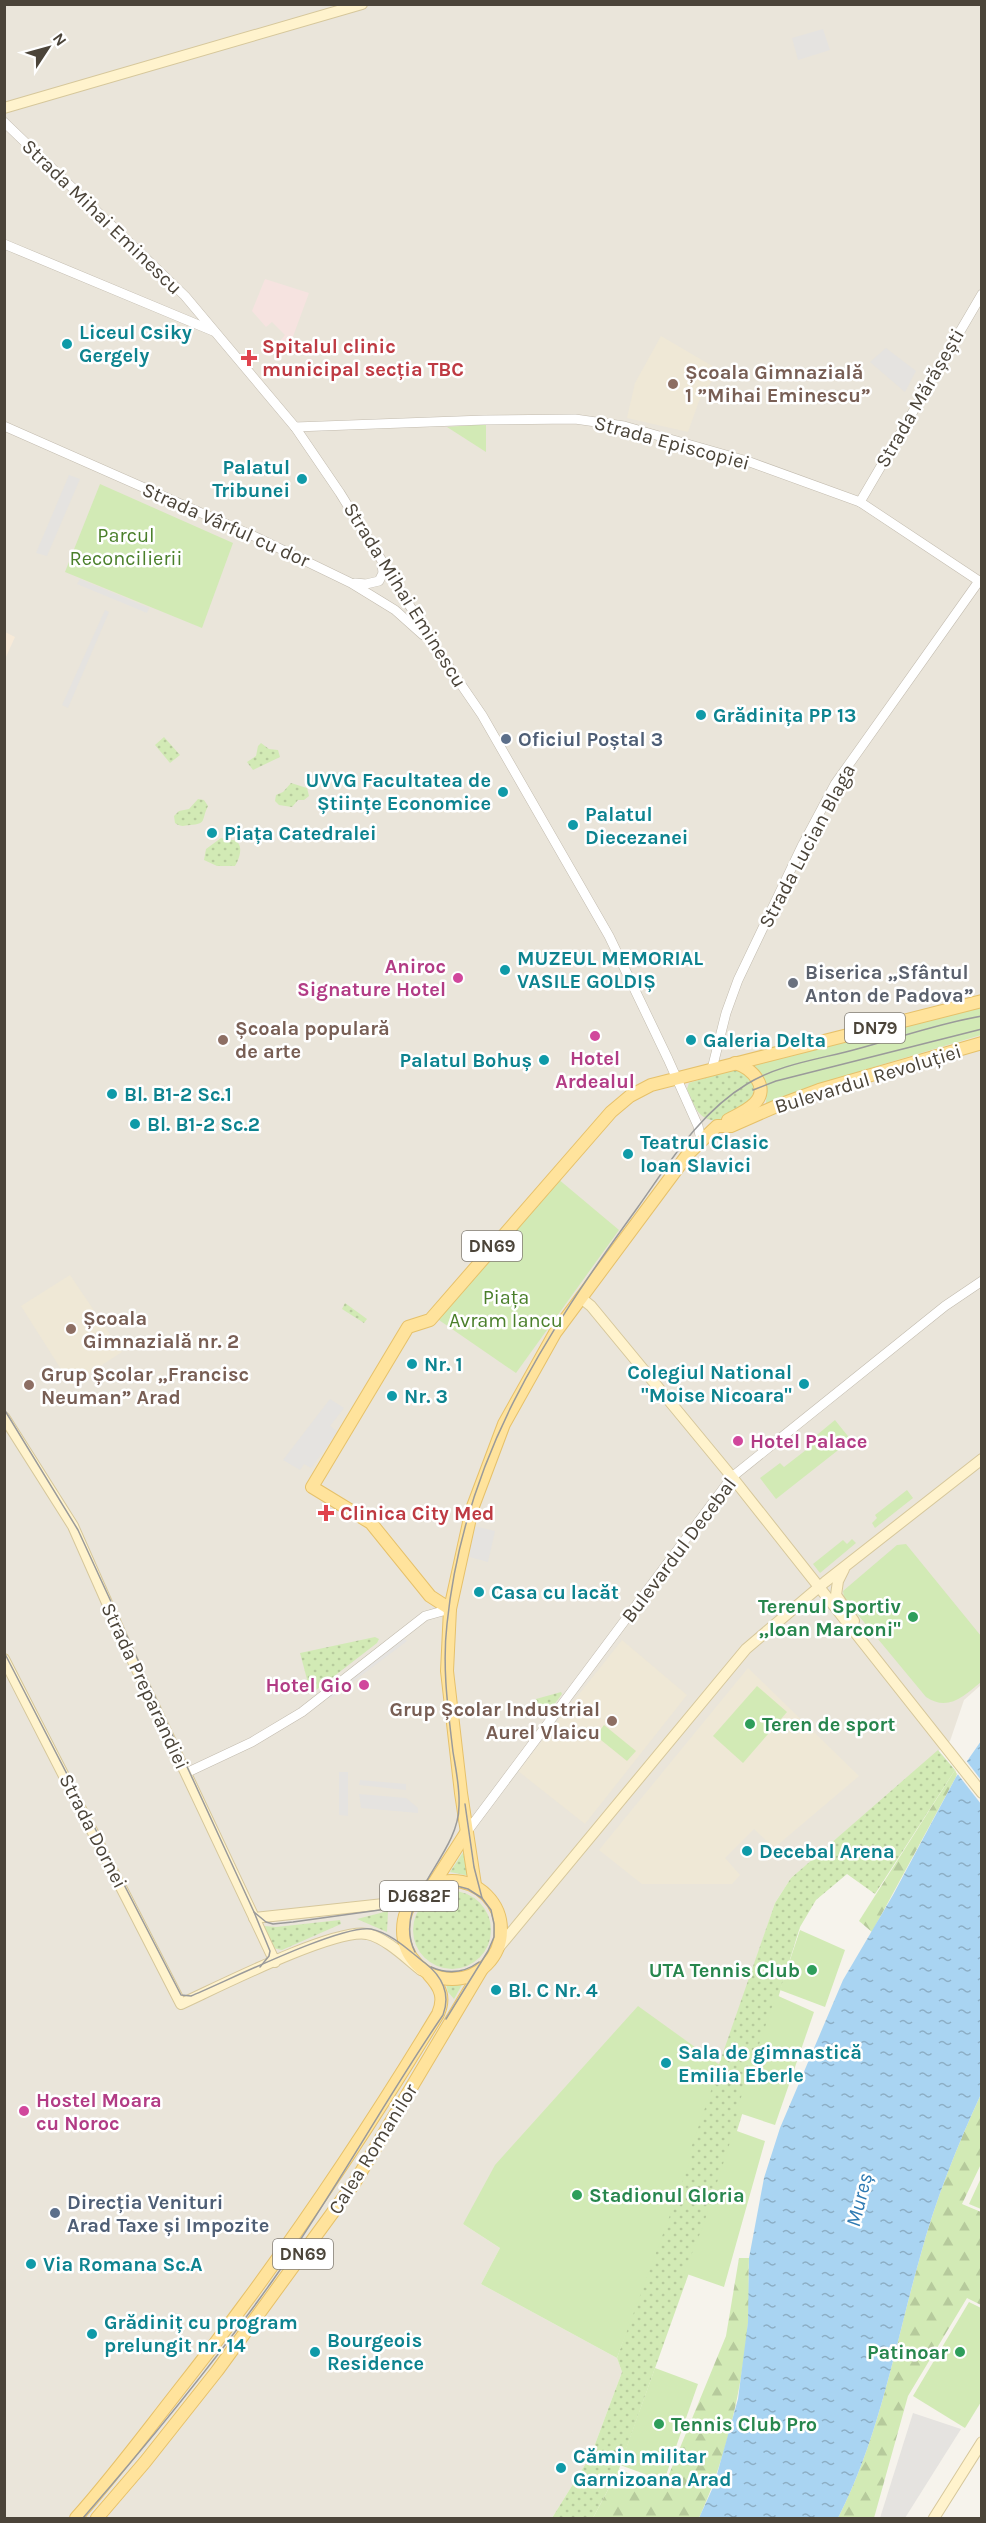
<svg xmlns="http://www.w3.org/2000/svg" width="986" height="2523" viewBox="0 0 986 2523" font-family="Karla,sans-serif">
	<style>
		.residential { fill: #eae5da }
		.commercial { fill: #f7ead8 }
		.education { fill: #efe8d6 }
		.medical { fill: #f6e3e0 }
		.grass { fill: url(#grass-dots) }
		.forest { fill: url(#forest-firs) }
		.park { fill: #d2eab5 }
		.parking { fill: #e5e3e0 }
		.water { fill: url(#water-ripples) }
		.pier { fill: #f6f3ec }
		.lines { fill: none; stroke-linecap: round; stroke-linejoin: round }
		.tertiary-casing { stroke: #c2bbae; stroke-width: 10 }
		.secondary-casing { stroke: #d6c79b; stroke-width: 12 }
		.primary-casing { stroke: #e6c16a; stroke-width: 14 }
		.tertiary { stroke: #fff; stroke-width: 9 }
		.secondary { stroke: #fff3cd; stroke-width: 10 }
		.primary { stroke: #ffe39c; stroke-width: 12 }
		.tram { stroke: #9a9a9a; stroke-width: 1.5 }
		.culture-dot { fill: #0f9aa8; stroke: #fff; stroke-width: 2 }
		.health-dot { fill: #e0444e; stroke: #fff; stroke-width: 2 }
		.education-dot { fill: #8d6e63; stroke: #fff; stroke-width: 2 }
		.service-dot { fill: #5c6f8a; stroke: #fff; stroke-width: 2 }
		.hotel-dot { fill: #d1479c; stroke: #fff; stroke-width: 2 }
		.worship-dot { fill: #6b7280; stroke: #fff; stroke-width: 2 }
		.leisure-dot { fill: #2e9e5b; stroke: #fff; stroke-width: 2 }
		.labels { text-anchor: middle; dominant-baseline: central; stroke-width: 5; stroke-linejoin: round; paint-order: stroke }
		.shield { fill: #fff; stroke: #817c74; stroke-width: 1.5 }
		.shield-label { font-size: 18px; font-weight: bold; fill: #4b4439 }
		.street-label { font-size: 20px; fill: #4b4439; stroke: #fff }
		.culture-label { font-size: 20px; font-weight: bold; fill: #0d838f; stroke: #fff; text-anchor: start }
		.health-label { font-size: 20px; font-weight: bold; fill: #be3a42; stroke: #fff; text-anchor: start }
		.education-label { font-size: 20px; font-weight: bold; fill: #785e54; stroke: #fff; text-anchor: start }
		.park-label { font-size: 20px; fill: #4a7f2a; stroke: #fff }
		.service-label { font-size: 20px; font-weight: bold; fill: #4e5e75; stroke: #fff; text-anchor: start }
		.hotel-label { font-size: 20px; font-weight: bold; fill: #b23c85; stroke: #fff; text-anchor: end }
		.worship-label { font-size: 20px; font-weight: bold; fill: #5b616d; stroke: #fff; text-anchor: start }
		.leisure-label { font-size: 20px; font-weight: bold; fill: #27864d; stroke: #fff; text-anchor: end }
		.water-label { font-size: 21px; font-style: italic; fill: #2e7ab2; stroke: #fff }
	</style>
	<defs>
		<pattern id="grass-dots" width="8" height="8" patternUnits="userSpaceOnUse" patternTransform="scale(1.5)"><rect width="8" height="8" fill="#d2eab5"/><path d="M2 2h.1M6 6h.1" fill="none" stroke="#b6ca9c" stroke-width="1.8" stroke-linecap="round"/></pattern>
		<pattern id="forest-firs" width="22" height="20" patternUnits="userSpaceOnUse" patternTransform="scale(1.5)"><rect width="22" height="20" fill="#d2eab5"/><path d="M5 1l3.5 6h-7zM16 11l3.5 6h-7z" fill="#b6ca9c"/></pattern>
		<pattern id="water-ripples" width="26" height="14" patternUnits="userSpaceOnUse" patternTransform="scale(1.5)"><rect width="26" height="14" fill="#a9d4f2"/><path d="M2 4q2-2 4 0t4 0M15 11q2-2 4 0t4 0" fill="none" stroke="#8caec5"/></pattern>
	</defs>
	<rect width="100%" height="100%" fill="#f6f3ec"/>
	<path class="residential" d="M 5,5 L 981,5 L 981,1685 L 964,1700 L 950,1741 L 791,1878 L 775,1903 L 720,2065 L 638,2007 L 463,2224 L 500,2248 L 481,2284 L 617,2358 L 622,2372 L 591,2455 L 552,2518 L 5,2518 Z"/>
	<path class="commercial" d="M 5,632 L 15,637 L 5,659 Z"/>
	<g class="education">
		<path d="M 661,336 L 719,370 L 699,401 L 688,432 L 627,418 L 635,383 Z"/>
		<path d="M 70,1275 L 122,1352 L 71,1385 L 21,1306 Z"/>
		<path d="M 622,1640 L 687,1695 L 585,1824 L 518,1771 Z"/>
		<path d="M 748,1668 L 859,1776 L 774,1848 L 754,1829 L 725,1858 L 740,1875 L 732,1884 L 642,1884 L 599,1850 Z"/>
	</g>
	<path class="medical" d="M 265,279 L 309,293 L 288,350 L 280,341 L 285,335 L 272,322 L 266,327 L 252,311 Z"/>
	<g class="grass">
		<path d="M 164,737 L 180,755 L 170,763 L 155,745 Z"/>
		<path d="M 261,743 L 269,749 L 278,750 L 280,757 L 253,770 L 247,762 L 256,756 L 258,746 Z"/>
		<path d="M 291,783 L 307,788 L 309,796 L 304,800 L 298,800 L 292,807 L 279,805 L 275,801 L 276,795 L 283,792 Z"/>
		<path d="M 198,799 L 204,800 L 208,806 C 201,820 207,824 190,825 C 183,826 181,827 175,823 L 174,816 L 179,811 L 189,809 Z"/>
		<path d="M 221,838 C 225,840 233,839 236,841 C 244,846 239,860 235,866 L 217,866 L 204,860 L 206,849 Z"/>
		<path d="M 734,1069 C 741,1071 749,1076 752,1083 C 761,1101 730,1115 716,1121 C 696,1118 695,1106 687,1089 L 689,1083 Z"/>
		<path d="M 345,1303 L 367,1319 L 364,1323 L 342,1309 Z"/>
		<path d="M 375,1637 L 379,1639 L 377,1643 L 311,1694 L 300,1653 Z"/>
		<path d="M 561,1692 L 562,1694 L 545,1717 L 537,1706 L 536,1699 Z"/>
		<path d="M 938,1750 L 955,1770 L 875,1894 L 847,1874 L 816,1900 L 800,1927 L 719,2189 L 619,2469 L 593,2518 L 552,2518 L 591,2455 L 622,2372 L 617,2358 L 775,1903 L 791,1878 Z"/>
		<path d="M 466,1848 L 470,1876 L 450,1872 Z"/>
		<circle cx="452" cy="1930" r="39"/>
		<path d="M 388,1911 L 387,1932 L 357,1919 Z"/>
		<path d="M 340,1920 L 341,1924 L 282,1950 L 273,1948 L 264,1926 L 276,1927 Z"/>
		<path d="M 463,1983 L 454,1999 L 448,1992 L 446,1984 Z"/>
	</g>
	<g class="forest">
		<path d="M 955,1770 L 957,1774 L 956,1777 L 872,1932 L 859,1921 Z"/>
		<path d="M 981,2094 L 981,2164 L 962,2204 L 981,2212 L 981,2305 L 967,2298 L 908,2396 L 874,2518 L 838,2518 C 880,2436 895,2345 920,2257 C 935,2201 957,2146 981,2094 Z"/>
		<path d="M 739,2258 L 749,2258 C 748,2280 750,2302 748,2323 C 742,2389 727,2455 700,2516 L 698,2518 L 593,2518 L 619,2469 L 663,2489 L 726,2336 Z"/>
	</g>
	<g class="park">
		<path d="M 486,424 L 486,452 L 447,427 Z"/>
		<path d="M 100,484 L 233,543 L 202,628 L 65,572 Z"/>
		<path d="M 981,1007 L 981,1035 L 867,1069 L 793,1093 L 766,1104 C 767,1089 765,1077 754,1065 Z"/>
		<path d="M 557,1178 L 619,1230 L 516,1373 L 436,1318 Z"/>
		<path d="M 835,1420 L 851,1440 L 776,1499 L 760,1478 L 780,1463 L 784,1467 L 815,1443 L 812,1439 Z"/>
		<path d="M 907,1490 L 913,1498 L 875,1528 L 872,1523 L 877,1518 L 875,1515 Z"/>
		<path d="M 852,1539 L 856,1543 L 820,1573 L 813,1564 L 843,1540 L 847,1544 Z"/>
		<path d="M 906,1544 L 981,1636 L 981,1682 C 964,1696 948,1712 926,1697 L 844,1598 L 843,1591 L 897,1545 Z"/>
		<path d="M 757,1686 L 787,1712 L 743,1763 L 713,1736 Z"/>
		<path d="M 604,1725 L 636,1751 L 627,1761 L 596,1736 Z"/>
		<path d="M 800,1930 L 845,1950 L 825,2007 L 780,1990 Z"/>
		<path d="M 776,1995 L 814,2012 L 775,2125 L 736,2112 Z"/>
		<path d="M 638,2006 L 720,2065 L 690,2151 L 690,2161 L 617,2358 L 481,2284 L 500,2248 L 463,2224 L 495,2165 Z"/>
		<path d="M 734,2130 L 765,2141 L 724,2287 L 684,2273 L 703,2226 Z"/>
		<path d="M 981,2178 L 981,2209 L 969,2204 Z"/>
		<path d="M 969,2302 L 981,2308 L 981,2402 L 965,2428 L 913,2396 Z"/>
		<path d="M 655,2368 L 698,2384 L 664,2481 L 620,2465 Z"/>
	</g>
	<g class="parking">
		<path d="M 823,29 L 830,50 L 798,60 L 792,38 Z"/>
		<path d="M 886,348 L 916,371 L 905,392 L 870,362 Z"/>
		<path d="M 69,475 L 80,479 L 47,556 L 36,553 Z"/>
		<path d="M 80,579 L 149,608 L 147,613 L 77,584 Z"/>
		<path d="M 105,610 L 109,612 L 68,708 L 62,705 Z"/>
		<path d="M 330,1399 L 344,1408 L 330,1426 L 338,1432 L 311,1468 L 304,1464 L 300,1470 L 283,1460 Z"/>
		<path d="M 474,1526 L 495,1531 L 488,1562 L 466,1556 Z"/>
		<path d="M 403,1637 L 407,1641 L 330,1699 L 328,1695 Z"/>
		<path d="M 339,1772 L 348,1772 L 348,1816 L 339,1815 Z"/>
		<path d="M 360,1780 L 406,1784 L 406,1790 L 359,1785 Z"/>
		<path d="M 359,1794 L 406,1798 L 418,1808 L 418,1813 L 361,1808 Z"/>
		<path d="M 913,2413 L 961,2429 L 905,2518 L 880,2518 Z"/>
	</g>
	<path class="water" d="M 981,1741 L 981,2094 C 957,2146 935,2201 920,2257 C 895,2345 880,2436 838,2518 L 699,2518 L 714,2485 L 738,2399 L 748,2322 L 749,2258 L 764,2178 L 780,2128 L 843,1980 L 893,1895 L 956,1777 Z"/>
	<path class="pier" d="M 965,1759 L 981,1780 L 981,1804 L 956,1772 Z"/>
	<g class="lines">
		<g class="tertiary-casing">
			<g id="tertiary">
				<path d="M 4,122 L 185,296 L 295,427 L 340,493 L 434,645 L 482,715 L 609,936 L 668,1059 L 698,1126 L 701,1140"/>
				<path d="M 4,244 L 213,331"/>
				<path d="M 4,426 L 258,538 L 351,583 L 395,610 L 423,635"/>
				<path d="M 295,427 L 484,420 L 575,419 L 624,426 L 747,461 L 860,502 L 982,583"/>
				<path d="M 860,502 L 982,294"/>
				<path d="M 355,583 L 366,584 L 379,581 L 383,573 L 382,564"/>
				<path d="M 712,1069 L 726,1013 L 738,980 L 803,844 L 835,784 L 979,581"/>
				<path d="M 186,1773 L 252,1742 L 302,1712 L 425,1616 L 450,1609"/>
				<path d="M 466,1833 L 732,1477 L 945,1306 L 982,1281"/>
			</g>
		</g>
		<g class="secondary-casing">
			<g id="secondary">
				<path d="M 4,108 L 362,4"/>
				<path d="M 581,1298 L 591,1306 L 732,1477 L 982,1793"/>
				<path d="M 4,1417 L 73,1526 L 131,1657 L 275,1962"/>
				<path d="M 844,1569 L 838,1581 L 836,1595 L 854,1621"/>
				<path d="M 4,1659 L 181,2004 C 216,1988 334,1928 367,1934 C 386,1938 406,1958 421,1970"/>
				<path d="M 254,1918 L 393,1903 L 422,1893"/>
				<path d="M 495,1952 L 746,1649 L 825,1582 L 982,1459"/>
				<path d="M 934,2518 L 982,2442"/>
			</g>
		</g>
		<g class="primary-casing">
			<g id="primary">
				<path d="M 728,1120 C 737,1115 747,1111 754,1104 C 771,1088 752,1068 735,1063"/>
				<path d="M 450,1609 L 430,1596 L 371,1523 L 312,1487 L 408,1327 L 430,1320 L 611,1112 L 630,1096 L 651,1085 L 982,1001"/>
				<circle cx="452" cy="1930" r="49"/>
				<path d="M 434,1883 L 466,1833"/>
				<path d="M 475,1885 L 461,1793 L 447,1671 L 450,1609 L 472,1509 L 504,1424 L 555,1333 L 688,1154 L 717,1126 L 731,1126 L 779,1105 L 819,1090 L 982,1043"/>
				<path d="M 76,2518 C 111,2479 143,2436 175,2395 C 271,2274 358,2146 438,2014 C 445,1998 441,1988 429,1975"/>
				<path d="M 97,2518 L 145,2462 L 217,2371 L 355,2182 L 482,1969"/>
			</g>
		</g>
		<use href="#tertiary" class="tertiary"/>
		<use href="#secondary" class="secondary"/>
		<use href="#primary" class="primary"/>
		<g class="tram">
			<path d="M 753,1090 L 776,1081 L 982,1029"/>
			<path d="M 4,1409 L 78,1530 L 254,1912 L 270,1951 L 269,1956 L 260,1967"/>
			<path d="M 4,1652 L 181,1995 L 191,1996 C 225,1982 341,1924 371,1929 C 393,1934 408,1950 425,1963 C 442,1976 451,1994 443,2015 C 384,2101 334,2194 273,2280 C 215,2362 149,2442 83,2518"/>
			<path d="M 465,1804 L 474,1867 L 482,1898"/>
			<path d="M 254,1912 L 266,1922 L 273,1924 L 293,1922 L 394,1908 L 441,1887 L 457,1886 L 468,1889 L 482,1898 L 491,1910 L 494,1924 L 494,1937 L 488,1951 L 446,2019"/>
			<path d="M 415,1952 C 390,1901 459,1857 459,1806 C 460,1788 456,1770 453,1752 C 448,1709 442,1667 447,1624 C 464,1458 543,1338 638,1207 C 670,1162 699,1113 747,1084 C 779,1064 821,1059 857,1049 C 898,1038 940,1023 982,1016"/>
			<path d="M 431,1967 C 447,1974 464,1973 479,1962"/>
		</g>
	</g>
	<g class="culture-dot">
		<circle cx="67" cy="344" r="6"/>
		<circle cx="302" cy="479" r="6"/>
		<circle cx="701" cy="715" r="6"/>
		<circle cx="503" cy="792" r="6"/>
		<circle cx="573" cy="825" r="6"/>
		<circle cx="212" cy="833" r="6"/>
		<circle cx="505" cy="970" r="6"/>
		<circle cx="691" cy="1040" r="6"/>
		<circle cx="544" cy="1060" r="6"/>
		<circle cx="112" cy="1094" r="6"/>
		<circle cx="135" cy="1124" r="6"/>
		<circle cx="628" cy="1154" r="6"/>
		<circle cx="412" cy="1364" r="6"/>
		<circle cx="804" cy="1384" r="6"/>
		<circle cx="392" cy="1396" r="6"/>
		<circle cx="479" cy="1592" r="6"/>
		<circle cx="747" cy="1851" r="6"/>
		<circle cx="496" cy="1990" r="6"/>
		<circle cx="666" cy="2063" r="6"/>
		<circle cx="31" cy="2264" r="6"/>
		<circle cx="92" cy="2334" r="6"/>
		<circle cx="315" cy="2352" r="6"/>
		<circle cx="561" cy="2468" r="6"/>
	</g>
	<g class="health-dot">
		<path d="M246 349h6v6h6v6h-6v6h-6v-6h-6v-6h6z"/>
		<path d="M323 1504h6v6h6v6h-6v6h-6v-6h-6v-6h6z"/>
	</g>
	<g class="education-dot">
		<circle cx="673" cy="384" r="6"/>
		<circle cx="223" cy="1040" r="6"/>
		<circle cx="71" cy="1329" r="6"/>
		<circle cx="29" cy="1385" r="6"/>
		<circle cx="612" cy="1721" r="6"/>
	</g>
	<g class="service-dot">
		<circle cx="506" cy="739" r="6"/>
		<circle cx="55" cy="2213" r="6"/>
	</g>
	<g class="hotel-dot">
		<circle cx="458" cy="978" r="6"/>
		<circle cx="595" cy="1036" r="6"/>
		<circle cx="738" cy="1441" r="6"/>
		<circle cx="364" cy="1685" r="6"/>
		<circle cx="24" cy="2111" r="6"/>
	</g>
	<circle class="worship-dot" cx="793" cy="983" r="6"/>
	<g class="leisure-dot">
		<circle cx="913" cy="1617" r="6"/>
		<circle cx="750" cy="1724" r="6"/>
		<circle cx="812" cy="1970" r="6"/>
		<circle cx="577" cy="2195" r="6"/>
		<circle cx="960" cy="2352" r="6"/>
		<circle cx="659" cy="2424" r="6"/>
	</g>
	<g class="labels">
		<g class="shield">
			<rect x="845" y="1013" width="60" height="30" rx="4.5"/>
			<rect x="462" y="1231" width="60" height="30" rx="4.5"/>
			<rect x="380" y="1881" width="78" height="30" rx="4.5"/>
			<rect x="273" y="2239" width="60" height="30" rx="4.5"/>
		</g>
		<g class="shield-label">
			<text x="875" y="1028">DN79</text>
			<text x="492" y="1246">DN69</text>
			<text x="419" y="1896">DJ682F</text>
			<text x="303" y="2254">DN69</text>
		</g>
		<g class="street-label">
			<text transform="translate(102 217) rotate(44)">Strada Mihai Eminescu</text>
			<text transform="translate(920 398) rotate(-60)">Strada Mărășești</text>
			<text transform="translate(672 443) rotate(15)">Strada Episcopiei</text>
			<text transform="translate(226 525) rotate(24)">Strada Vârful cu dor</text>
			<text transform="translate(405 595) rotate(58)">Strada Mihai Eminescu</text>
			<text transform="translate(807 846) rotate(-62)">Strada Lucian Blaga</text>
			<text transform="translate(868 1079) rotate(-17)">Bulevardul Revoluției</text>
			<text transform="translate(679 1550) rotate(-53)">Bulevardul Decebal</text>
			<text transform="translate(145 1686) rotate(65)">Strada Preparandiei</text>
			<text transform="translate(93 1831) rotate(63)">Strada Dornei</text>
			<text transform="translate(373 2149) rotate(-58)">Calea Romanilor</text>
		</g>
		<g class="culture-label">
			<text x="79" y="332">Liceul Csiky<tspan x="79" dy="23">Gergely</tspan></text>
			<text x="290" y="467" text-anchor="end">Palatul<tspan x="290" dy="23">Tribunei</tspan></text>
			<text x="713" y="715">Grădinița PP 13</text>
			<text x="491" y="780" text-anchor="end">UVVG Facultatea de<tspan x="491" dy="23">Științe Economice</tspan></text>
			<text x="585" y="814">Palatul<tspan x="585" dy="23">Diecezanei</tspan></text>
			<text x="224" y="833">Piața Catedralei</text>
			<text x="517" y="958">MUZEUL MEMORIAL<tspan x="517" dy="23">VASILE GOLDIȘ</tspan></text>
			<text x="703" y="1040">Galeria Delta</text>
			<text x="532" y="1060" text-anchor="end">Palatul Bohuș</text>
			<text x="124" y="1094">Bl. B1-2 Sc.1</text>
			<text x="147" y="1124">Bl. B1-2 Sc.2</text>
			<text x="640" y="1142">Teatrul Clasic<tspan x="640" dy="23">Ioan Slavici</tspan></text>
			<text x="424" y="1364">Nr. 1</text>
			<text x="792" y="1372" text-anchor="end">Colegiul National<tspan x="792" dy="23">"Moise Nicoara"</tspan></text>
			<text x="404" y="1396">Nr. 3</text>
			<text x="491" y="1592">Casa cu lacăt</text>
			<text x="759" y="1851">Decebal Arena</text>
			<text x="508" y="1990">Bl. C Nr. 4</text>
			<text x="678" y="2052">Sala de gimnastică<tspan x="678" dy="23">Emilia Eberle</tspan></text>
			<text x="43" y="2264">Via Romana Sc.A</text>
			<text x="104" y="2322">Grădiniț cu program<tspan x="104" dy="23">prelungit nr. 14</tspan></text>
			<text x="327" y="2340">Bourgeois<tspan x="327" dy="23">Residence</tspan></text>
			<text x="573" y="2456">Cămin militar<tspan x="573" dy="23">Garnizoana Arad</tspan></text>
		</g>
		<g class="health-label">
			<text x="262" y="346">Spitalul clinic<tspan x="262" dy="23">municipal secția TBC</tspan></text>
			<text x="340" y="1513">Clinica City Med</text>
		</g>
		<g class="education-label">
			<text x="685" y="372">Școala Gimnazială<tspan x="685" dy="23">1 ”Mihai Eminescu”</tspan></text>
			<text x="235" y="1028">Școala populară<tspan x="235" dy="23">de arte</tspan></text>
			<text x="83" y="1318">Școala<tspan x="83" dy="23">Gimnazială nr. 2</tspan></text>
			<text x="41" y="1374">Grup Școlar „Francisc<tspan x="41" dy="23">Neuman” Arad</tspan></text>
			<text x="600" y="1709" text-anchor="end">Grup Școlar Industrial<tspan x="600" dy="23">Aurel Vlaicu</tspan></text>
		</g>
		<g class="park-label">
			<text x="126" y="535">Parcul<tspan x="126" dy="23">Reconcilierii</tspan></text>
			<text x="506" y="1297">Piața<tspan x="506" dy="23">Avram Iancu</tspan></text>
		</g>
		<g class="service-label">
			<text x="518" y="739">Oficiul Poștal 3</text>
			<text x="67" y="2202">Direcția Venituri<tspan x="67" dy="23">Arad Taxe și Impozite</tspan></text>
		</g>
		<g class="hotel-label">
			<text x="446" y="966">Aniroc<tspan x="446" dy="23">Signature Hotel</tspan></text>
			<text x="595" y="1058" text-anchor="middle">Hotel<tspan x="595" dy="23">Ardealul</tspan></text>
			<text x="750" y="1441" text-anchor="start">Hotel Palace</text>
			<text x="352" y="1685">Hotel Gio</text>
			<text x="36" y="2100" text-anchor="start">Hostel Moara<tspan x="36" dy="23">cu Noroc</tspan></text>
		</g>
		<g class="worship-label">
			<text x="805" y="972">Biserica „Sfântul<tspan x="805" dy="23">Anton de Padova”</tspan></text>
		</g>
		<g class="leisure-label">
			<text x="901" y="1606">Terenul Sportiv<tspan x="901" dy="23">,,Ioan Marconi"</tspan></text>
			<text x="762" y="1724" text-anchor="start">Teren de sport</text>
			<text x="800" y="1970">UTA Tennis Club</text>
			<text x="589" y="2195" text-anchor="start">Stadionul Gloria</text>
			<text x="948" y="2352">Patinoar</text>
			<text x="671" y="2424" text-anchor="start">Tennis Club Pro</text>
		</g>
		<g class="water-label">
			<text transform="translate(859 2200) rotate(-76)">Mureș</text>
		</g>
	</g>
	<rect width="986" height="2523" fill="none" stroke="#4b4439" stroke-width="12"/>
	<g transform="translate(48 48) rotate(54)" stroke="#ffffff" stroke-width="4.5" paint-order="stroke">
	<path d="M0-4.5L10 22L0 15L-10 22Z" fill="#4b4439"/>
	<text y="-9" font-size="16" font-weight="bold" text-anchor="middle" fill="#4b4439">N</text>
	</g>
</svg>
